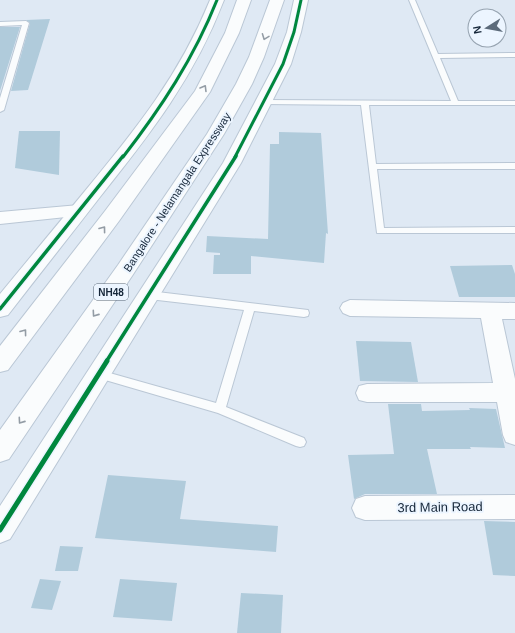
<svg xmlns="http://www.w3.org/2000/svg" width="515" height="633" viewBox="0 0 515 633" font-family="Helvetica,sans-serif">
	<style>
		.building { fill: #b0cbdb }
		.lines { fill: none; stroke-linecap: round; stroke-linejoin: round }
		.lane-casing { stroke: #bac7d5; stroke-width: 2 }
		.street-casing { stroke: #bac7d5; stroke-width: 2 }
		.secondary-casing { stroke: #bac7d5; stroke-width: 2 }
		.highway-casing { stroke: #bac7d5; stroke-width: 2 }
		.lane { fill: #fafcfd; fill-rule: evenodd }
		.street { fill: #fafcfd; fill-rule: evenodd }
		.secondary { fill: #fafcfd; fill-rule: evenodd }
		.highway { fill: #fafcfd; fill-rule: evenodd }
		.cycleway-far2-casing { stroke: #ecf5ff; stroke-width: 4.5 }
		.cycleway-far1-casing { stroke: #ecf5ff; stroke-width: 6 }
		.cycleway-casing { stroke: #ecf5ff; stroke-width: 8 }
		.cycleway-far2 { stroke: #00873e; stroke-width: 3 }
		.cycleway-far1 { stroke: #00873e; stroke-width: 3.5 }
		.cycleway { stroke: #00873e; stroke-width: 5 }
		.oneway { stroke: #939ca5 }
		.labels { text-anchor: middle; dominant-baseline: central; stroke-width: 4; stroke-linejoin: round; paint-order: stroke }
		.shield { fill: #ecf5ff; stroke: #566575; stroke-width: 1 }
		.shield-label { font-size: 10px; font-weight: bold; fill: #16273a }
		.street-label { font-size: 11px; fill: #16273a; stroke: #ecf5ff }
		.near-street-label { font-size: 13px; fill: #16273a; stroke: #ecf5ff }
	</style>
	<rect width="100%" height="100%" fill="#dfe9f4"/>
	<g class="building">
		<path d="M 50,19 L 28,90 L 11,91 L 30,23 L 26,20 Z"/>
		<path d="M 0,27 L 20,27 L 0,91 Z"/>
		<path d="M 19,131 L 60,131 L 59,175 L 15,168 Z"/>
		<path d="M 279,132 L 321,133 L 328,234 L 326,233 L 324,263 L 251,256 L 251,274 L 213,274 L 214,255 L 220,255 L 220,253 L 206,252 L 207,236 L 268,239 L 270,144 L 279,144 Z"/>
		<path d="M 512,265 L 515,274 L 515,297 L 459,297 L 450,266 Z"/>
		<path d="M 356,341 L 411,342 L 418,382 L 360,381 Z"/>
		<path d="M 388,404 L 421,404 L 422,411 L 470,410 L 469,408 L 496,409 L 505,448 L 470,447 L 471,449 L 427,449 L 437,494 L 365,494 L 354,499 L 348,455 L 394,454 Z"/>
		<path d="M 108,475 L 186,481 L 180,519 L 278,526 L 276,552 L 95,538 Z"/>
		<path d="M 484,521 L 515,522 L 515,576 L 493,575 Z"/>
		<path d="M 60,546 L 83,547 L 78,571 L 55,571 Z"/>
		<path d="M 40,579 L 61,581 L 52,610 L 31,608 Z"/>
		<path d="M 120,579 L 177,583 L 172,621 L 113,617 Z"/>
		<path d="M 241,593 L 283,595 L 281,633 L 237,633 Z"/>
	</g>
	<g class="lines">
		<g class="lane-casing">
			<g id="lane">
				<path d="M 409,0 L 415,0 L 438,54 L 515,53 L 515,57 L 440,58 L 458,101 L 515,101 L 515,105 L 369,105 L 376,164 L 515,163 L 515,169 L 377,169 L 384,228 L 515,227 L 515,233 L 377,233 L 361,105 L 264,104 L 260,102 L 264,100 L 451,101 Z"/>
				<path d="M 26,21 L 29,23 L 4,110 L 0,112 L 0,98 L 22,25 L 0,26 L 0,22 Z"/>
				<path d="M 149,291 L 308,310 L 309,313 L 308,316 L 304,317 L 254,311 L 226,407 L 304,438 L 306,442 L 304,446 L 300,447 L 296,446 L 218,413 L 95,377 L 94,374 L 95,371 L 99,370 L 216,403 L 244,310 L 149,299 L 144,295 Z"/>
			</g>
		</g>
		<g class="street-casing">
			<g id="street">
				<path d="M 79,205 L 85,207 L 88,211 L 85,215 L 0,224 L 0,212 Z"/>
				<path d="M 350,300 L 515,303 L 515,319 L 502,319 L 515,379 L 515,445 L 506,442 L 503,435 L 497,402 L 367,402 L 359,400 L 356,393 L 359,386 L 367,384 L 493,383 L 481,318 L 350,316 L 343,313 L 340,308 L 343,303 Z"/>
				<path d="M 515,495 L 515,519 L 365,520 L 356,517 L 352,508 L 356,499 L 365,496 Z"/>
			</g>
		</g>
		<g class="secondary-casing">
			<g id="secondary">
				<path d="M 210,0 L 224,0 C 194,78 151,133 100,197 C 69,237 38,276 8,315 L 0,317 L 0,294 C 28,260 57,225 85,191 C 136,129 179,76 210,0 Z"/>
				<path d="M 294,0 L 308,0 L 301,32 L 291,64 L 241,163 L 10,539 L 0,543 L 0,506 L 223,163 L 275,64 L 287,32 Z"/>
			</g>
		</g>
		<g class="highway-casing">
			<g id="highway">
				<path d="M 237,0 L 251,0 L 239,33 L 210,92 L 119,221 L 8,370 L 0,372 L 0,346 L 105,211 L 195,91 L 225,33 Z"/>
				<path d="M 270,0 L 284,0 L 264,57 L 252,84 L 224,134 L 132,276 L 9,459 L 0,462 L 0,430 L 118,265 L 207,134 L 236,84 L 249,57 Z"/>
			</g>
		</g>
		<use href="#lane" class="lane"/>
		<use href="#street" class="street"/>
		<use href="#secondary" class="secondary"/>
		<use href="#highway" class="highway"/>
		<g class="cycleway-far2-casing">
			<g id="cycleway-far2">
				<path d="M 123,157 C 161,108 194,58 217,0"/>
				<path d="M 235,157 L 283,64 L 294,32 L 301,0"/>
			</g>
		</g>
		<g class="cycleway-far1-casing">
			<g id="cycleway-far1">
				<path d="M 0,309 L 123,156"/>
				<path d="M 106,362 L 236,156"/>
			</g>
		</g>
		<g class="cycleway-casing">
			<path id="cycleway" d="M 0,530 L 107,361"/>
		</g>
		<use href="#cycleway-far2" class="cycleway-far2"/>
		<use href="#cycleway-far1" class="cycleway-far1"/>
		<use href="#cycleway" class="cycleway"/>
	</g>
	<defs><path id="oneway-chevron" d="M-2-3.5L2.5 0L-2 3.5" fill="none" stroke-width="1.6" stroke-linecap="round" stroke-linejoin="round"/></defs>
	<g class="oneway">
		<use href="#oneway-chevron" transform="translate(265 37) rotate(111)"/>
		<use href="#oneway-chevron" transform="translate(204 88) rotate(-59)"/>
		<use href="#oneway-chevron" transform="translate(103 229) rotate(-53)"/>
		<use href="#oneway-chevron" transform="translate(95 314) rotate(125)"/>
		<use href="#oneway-chevron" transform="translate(24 332) rotate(-53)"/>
		<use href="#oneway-chevron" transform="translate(21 421) rotate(125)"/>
	</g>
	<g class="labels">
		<rect class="shield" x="94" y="284" width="34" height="16" rx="3"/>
		<g class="shield-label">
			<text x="111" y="292">NH48</text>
		</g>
		<g class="street-label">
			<text transform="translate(177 192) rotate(-57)">Bangalore - Nelamangala Expressway</text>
		</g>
		<g class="near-street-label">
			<text transform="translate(440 507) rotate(-1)">3rd Main Road</text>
		</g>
	</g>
	<g transform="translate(487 28) rotate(259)"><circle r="19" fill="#ecf5ff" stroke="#96a3b0"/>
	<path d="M0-3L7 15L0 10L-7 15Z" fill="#5c6b7b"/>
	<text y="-6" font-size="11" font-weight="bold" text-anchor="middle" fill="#16273a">N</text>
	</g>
</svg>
